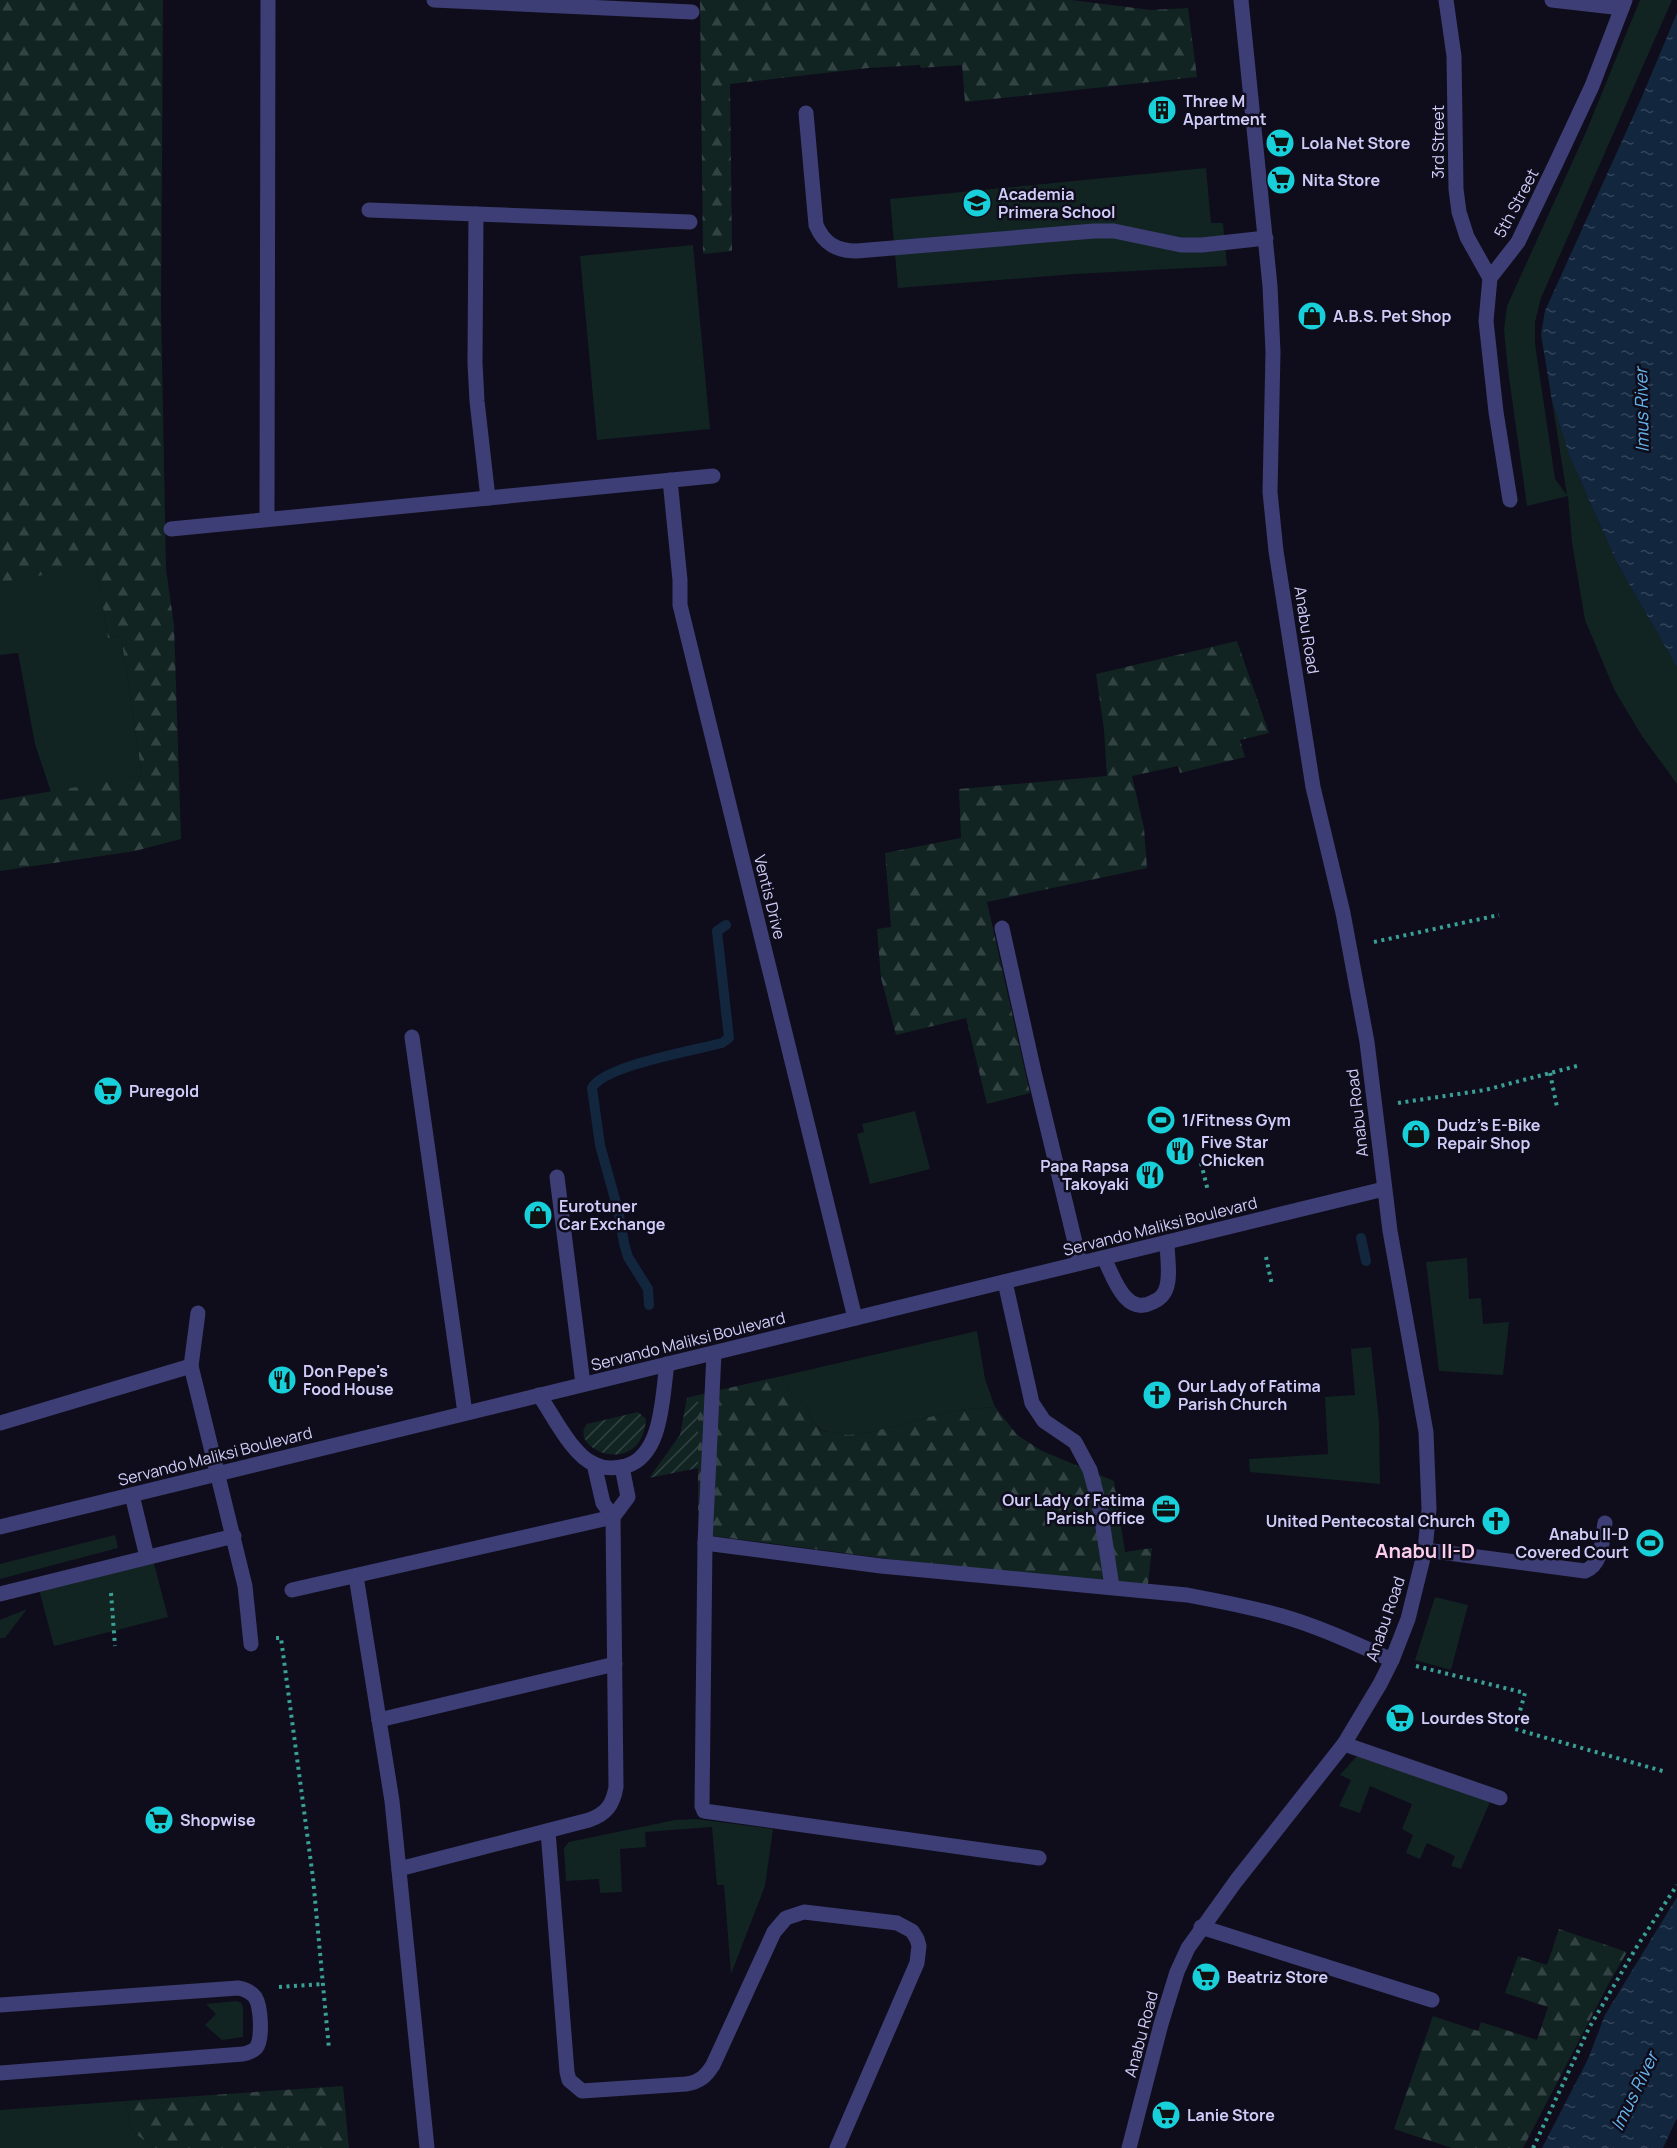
<svg xmlns="http://www.w3.org/2000/svg" width="1677" height="2148" viewBox="0 0 1677 2148" font-family="Manrope,sans-serif">
	<style>
		.grass { fill: #112422 }
		.forest { fill: url(#forest-firs) }
		.garden { fill: url(#garden-furrows) }
		.water { fill: url(#water-ripples) }
		.lines { fill: none; stroke-linecap: round; stroke-linejoin: round }
		.stream { stroke: #12263e; stroke-width: 10 }
		.path { stroke: #39a095; stroke-width: 4; stroke-dasharray: 3 4.5; stroke-linecap: butt }
		.service { stroke: #3d3e75; stroke-width: 15 }
		.minor { stroke: #3d3e75; stroke-width: 15 }
		.tertiary { stroke: #3d3e75; stroke-width: 15 }
		.labels { text-anchor: middle; dominant-baseline: central; stroke-width: 5; stroke-linejoin: round; paint-order: stroke }
		.poi-label { font-size: 16px; font-weight: bold; fill: #cfccf9; stroke: #0f0d1b; text-anchor: start }
		.street-label { font-size: 16px; fill: #cfccf9; stroke: #0f0d1b }
		.water-label { font-size: 18px; font-style: italic; fill: #66b6ee; stroke: #0f0d1b }
		.quarter-label { font-size: 20px; font-weight: bold; fill: #faceec; stroke: #0f0d1b }
	</style>
	<defs>
		<pattern id="forest-firs" width="22" height="20" patternUnits="userSpaceOnUse" patternTransform="scale(1.5)"><rect width="22" height="20" fill="#112422"/><path d="M5 1l3.5 6h-7zM16 11l3.5 6h-7z" fill="#334343"/></pattern>
		<pattern id="garden-furrows" width="10" height="10" patternUnits="userSpaceOnUse" patternTransform="scale(1.5)"><rect width="10" height="10" fill="#112422"/><path d="M-1 1l2-2M0 10L10 0M9 11l2-2" fill="none" stroke="#334343"/></pattern>
		<pattern id="water-ripples" width="26" height="14" patternUnits="userSpaceOnUse" patternTransform="scale(1.5)"><rect width="26" height="14" fill="#12263e"/><path d="M2 4q2-2 4 0t4 0M15 11q2-2 4 0t4 0" fill="none" stroke="#33445b"/></pattern>
	</defs>
	<rect width="100%" height="100%" fill="#0f0d1b"/>
	<g class="grass">
		<path d="M 1640,0 L 1672,0 L 1541,298 L 1535,322 L 1535,344 L 1555,479 L 1567,495 L 1552,401 L 1569,455 L 1618,565 L 1677,667 L 1677,784 L 1642,736 L 1615,691 L 1585,620 L 1572,543 L 1568,496 L 1527,506 L 1508,370 L 1504,330 L 1507,306 L 1586,132 Z"/>
		<path d="M 1206,168 L 1211,223 L 1223,223 L 1227,266 L 1075,274 L 898,288 L 890,199 Z"/>
		<path d="M 693,245 L 710,429 L 597,440 L 580,256 Z"/>
		<path d="M 96,564 L 108,638 L 121,636 L 142,776 L 51,792 L 35,744 L 18,653 L 0,655 L 0,583 Z"/>
		<path d="M 915,1111 L 930,1169 L 870,1184 L 857,1134 L 864,1132 L 862,1124 Z"/>
		<path d="M 1467,1258 L 1469,1299 L 1481,1298 L 1483,1324 L 1509,1322 L 1503,1375 L 1439,1371 L 1426,1262 Z"/>
		<path d="M 977,1331 L 985,1379 L 995,1407 L 957,1410 L 871,1432 L 848,1435 L 823,1431 L 812,1421 L 806,1406 L 792,1394 L 782,1376 Z"/>
		<path d="M 1371,1347 L 1379,1421 L 1380,1484 L 1250,1472 L 1249,1459 L 1328,1454 L 1325,1397 L 1355,1395 L 1351,1349 Z"/>
		<path d="M 115,1535 L 118,1548 L 0,1579 L 0,1564 Z"/>
		<path d="M 151,1552 L 168,1617 L 54,1646 L 37,1582 Z"/>
		<path d="M 1435,1597 L 1468,1605 L 1451,1670 L 1415,1660 Z"/>
		<path d="M 27,1609 L 5,1638 L 0,1638 L 0,1620 Z"/>
		<path d="M 1357,1756 L 1490,1802 L 1461,1869 L 1451,1866 L 1455,1856 L 1427,1843 L 1420,1859 L 1406,1853 L 1413,1835 L 1402,1829 L 1412,1804 L 1370,1786 L 1360,1813 L 1339,1806 L 1351,1780 L 1340,1775 Z"/>
		<path d="M 696,1819 L 773,1829 L 765,1886 L 731,1974 L 724,1885 L 717,1885 L 712,1827 L 645,1832 L 646,1847 L 620,1849 L 622,1892 L 600,1893 L 599,1879 L 566,1881 L 564,1848 L 569,1842 L 675,1820 Z"/>
		<path d="M 237,2001 L 241,2003 L 243,2007 L 243,2037 L 222,2040 L 205,2025 L 216,2014 L 206,2004 Z"/>
		<path d="M 125,2101 L 132,2131 L 154,2148 L 0,2148 L 0,2110 Z"/>
	</g>
	<g class="forest">
		<path d="M 0,0 L 163,0 L 161,308 L 166,570 L 174,625 L 181,839 L 135,851 L 0,871 L 0,800 L 142,776 L 121,636 L 108,638 L 96,565 L 0,583 Z"/>
		<path d="M 700,0 L 1071,0 L 1151,10 L 1188,8 L 1197,77 L 965,102 L 962,65 L 921,68 L 920,65 L 868,68 L 730,84 L 732,251 L 703,254 Z"/>
		<path d="M 1237,641 L 1269,733 L 1240,740 L 1245,757 L 1180,773 L 1178,766 L 1132,776 L 1144,828 L 1147,868 L 987,902 L 1030,1093 L 987,1104 L 966,1018 L 896,1035 L 881,978 L 877,929 L 891,927 L 885,853 L 961,838 L 959,789 L 1107,776 L 1104,730 L 1096,674 Z"/>
		<path d="M 782,1376 L 792,1394 L 806,1406 L 812,1421 L 822,1431 L 848,1435 L 871,1432 L 957,1410 L 995,1407 L 1017,1435 L 1042,1451 L 1114,1481 L 1125,1552 L 1152,1548 L 1148,1584 L 975,1570 L 698,1534 L 698,1395 Z"/>
		<path d="M 1559,1929 L 1627,1952 L 1609,1983 L 1523,2148 L 1452,2148 L 1394,2129 L 1433,2016 L 1478,2031 L 1481,2022 L 1537,2040 L 1548,2007 L 1505,1993 L 1518,1956 L 1547,1965 Z"/>
		<path d="M 343,2086 L 349,2148 L 154,2148 L 132,2131 L 125,2101 Z"/>
	</g>
	<g class="garden">
		<path d="M 698,1395 L 698,1468 L 649,1478 L 680,1435 L 687,1398 Z"/>
		<path d="M 638,1412 L 646,1419 C 641,1481 566,1448 587,1424 Z"/>
	</g>
	<g class="water">
		<path d="M 1677,13 L 1677,667 L 1618,565 L 1569,455 L 1552,401 L 1541,334 L 1545,311 L 1641,99 Z"/>
		<path d="M 1677,1897 L 1677,2118 L 1663,2148 L 1542,2148 L 1588,2059 L 1605,2015 Z"/>
	</g>
	<g class="lines">
		<g class="stream">
			<path d="M 1361,1238 L 1366,1261"/>
			<path d="M 649,1305 L 648,1289 L 628,1257 L 624,1243 L 618,1210 L 600,1145 L 592,1088 C 603,1066 695,1050 722,1043 L 729,1038 L 717,931 L 726,925"/>
		</g>
		<g class="path">
			<path d="M 1374,942 L 1499,915"/>
			<path d="M 1550,1073 L 1557,1107"/>
			<path d="M 1398,1103 L 1485,1090 L 1577,1066"/>
			<path d="M 1201,1163 L 1208,1191"/>
			<path d="M 1266,1257 L 1272,1285"/>
			<path d="M 111,1593 L 115,1646"/>
			<path d="M 276,1638 L 281,1638 L 313,1878 L 329,2049"/>
			<path d="M 1416,1666 L 1525,1693 L 1515,1729 L 1666,1772"/>
			<path d="M 279,1987 L 323,1984"/>
			<path d="M 1533,2148 L 1589,2028 L 1636,1948 L 1677,1885"/>
		</g>
		<g class="service">
			<path d="M 806,113 L 816,225 C 824,244 837,251 857,251 L 1094,231 L 1114,231 L 1181,245 L 1202,245 L 1266,238"/>
			<path d="M 412,1037 L 465,1413"/>
			<path d="M 557,1177 L 583,1384"/>
			<path d="M 1104,1258 C 1113,1276 1125,1317 1153,1302 C 1158,1300 1164,1295 1166,1289 C 1171,1276 1167,1256 1167,1242"/>
			<path d="M 1005,1282 L 1032,1403 L 1044,1421 L 1075,1442 L 1090,1470 L 1100,1507 L 1112,1587"/>
			<path d="M 191,1366 L 198,1313"/>
			<path d="M 0,1423 L 191,1366 L 245,1586 L 251,1644"/>
			<path d="M 132,1495 L 147,1557"/>
			<path d="M 1425,1550 L 1585,1571 C 1603,1564 1602,1539 1605,1523"/>
			<path d="M 0,1594 L 234,1536"/>
			<path d="M 0,2005 L 238,1988 C 245,1989 250,1991 255,1997 C 261,2006 263,2040 256,2048 C 252,2052 248,2053 243,2054 L 0,2073"/>
		</g>
		<g class="minor">
			<path d="M 434,0 L 692,12"/>
			<path d="M 1446,0 L 1454,56 L 1456,189 L 1459,212 L 1467,237 L 1490,278"/>
			<path d="M 1552,0 L 1622,8"/>
			<path d="M 369,210 L 690,222"/>
			<path d="M 476,214 L 475,363 L 477,401 L 488,498"/>
			<path d="M 670,480 L 680,580 L 680,605 L 855,1318"/>
			<path d="M 1510,500 L 1496,412 L 1486,321 L 1490,278 L 1518,242 L 1556,163 L 1592,86 L 1625,0"/>
			<path d="M 267,519 L 268,0"/>
			<path d="M 171,529 L 713,476"/>
			<path d="M 1002,928 L 1034,1072 L 1080,1263"/>
			<path d="M 714,1353 L 705,1543 L 702,1806 L 704,1811 L 1039,1858"/>
			<path d="M 594,1464 C 605,1469 614,1469 626,1466 C 663,1455 662,1396 667,1364"/>
			<path d="M 705,1543 L 881,1566 L 1187,1595 C 1219,1601 1251,1607 1282,1616 C 1320,1627 1356,1644 1392,1660"/>
			<path d="M 356,1576 L 392,1801 L 427,2148"/>
			<path d="M 292,1590 L 613,1517 L 628,1497 L 622,1467"/>
			<path d="M 379,1720 L 615,1664"/>
			<path d="M 1344,1744 L 1500,1798"/>
			<path d="M 548,1831 L 567,2072 L 569,2080 L 582,2091 L 686,2084 C 700,2082 706,2076 713,2065 L 774,1932 L 786,1918 L 804,1912 L 897,1923 L 912,1931 L 917,1939 L 919,1946 L 917,1963 L 837,2148"/>
			<path d="M 399,1869 L 589,1820 C 606,1814 613,1805 616,1787 L 613,1517 L 603,1503 L 594,1464 C 572,1455 553,1415 539,1395"/>
			<path d="M 1201,1927 L 1432,2000"/>
		</g>
		<g class="tertiary">
			<path d="M 0,1527 L 1384,1189"/>
			<path d="M 1129,2148 L 1161,2024 L 1177,1972 L 1188,1948 L 1236,1881 L 1344,1744 L 1380,1684 L 1392,1660 L 1408,1619 L 1425,1550 L 1429,1509 L 1426,1432 L 1390,1231 L 1367,1042 L 1343,913 L 1313,787 L 1276,551 L 1270,492 L 1273,352 L 1270,286 L 1241,0"/>
		</g>
	</g>
	<defs>
		<g id="building-disc" transform="scale(1.5)"><circle r="9.5" fill="#18d0d9" stroke="#0f0d1b"/><path d="M-4-6H4V6H1V3H-1V6H-4ZM-2.5-4.3h1.7v1.8h-1.7ZM.8-4.3h1.7v1.8H.8ZM-2.5-1h1.7V.8h-1.7ZM.8-1h1.7V.8H.8Z" fill="#111"/></g>
		<g id="supermarket-disc" transform="scale(1.5)"><circle r="9.5" fill="#18d0d9" stroke="#0f0d1b"/><path d="M-6-5.5h2.5l.6 2H6L4.5 2H-2.5L-4.4-4H-6ZM-1.5 3.2a1.3 1.3 0 1 0 .1 0ZM3 3.2a1.3 1.3 0 1 0 .1 0Z" fill="#111"/></g>
		<g id="school-disc" transform="scale(1.5)"><circle r="9.5" fill="#18d0d9" stroke="#0f0d1b"/><path d="M0-5L7-2L0 1L-7-2ZM-4 1L0 2.5L4 1V4Q0 6-4 4Z" fill="#111"/></g>
		<g id="shop-disc" transform="scale(1.5)"><circle r="9.5" fill="#18d0d9" stroke="#0f0d1b"/><path d="M-5-2.5h2.3a2.7 3.5 0 0 1 5.4 0H5L5.5 6h-11ZM-1.5-2.5h3a1.5 2.3 0 0 0-3 0Z" fill="#111"/></g>
		<g id="stadium-disc" transform="scale(1.5)"><circle r="9.5" fill="#18d0d9" stroke="#0f0d1b"/><path d="M0-5a6.5 5 0 1 0 0 10a6.5 5 0 1 0 0-10ZM-3.5-1.8h7v3.6h-7Z" fill="#111"/></g>
		<g id="restaurant-disc" transform="scale(1.5)"><circle r="9.5" fill="#18d0d9" stroke="#0f0d1b"/><path d="M-5-6h1v4h1v-4h1v4h1v-4h1v5L-1.5 .5V6h-2V.5L-5-1ZM5-6V6H3V1.5H1.5Q1.5-4 5-6Z" fill="#111"/></g>
		<g id="church-disc" transform="scale(1.5)"><circle r="9.5" fill="#18d0d9" stroke="#0f0d1b"/><path d="M-1.2-6h2.4v3.5h3.3v2.4h-3.3V6h-2.4V-.1h-3.3v-2.4h3.3Z" fill="#111"/></g>
		<g id="office-disc" transform="scale(1.5)"><circle r="9.5" fill="#18d0d9" stroke="#0f0d1b"/><path d="M-6-3h4V-5.5h4V-3h4V5H-6ZM-1-4.5V-3h2v-1.5ZM-6 0V1H6V0Z" fill="#111"/></g>
	</defs>
	<g fill-rule="evenodd">
		<use href="#building-disc" x="1162" y="110"/>
		<use href="#supermarket-disc" x="1280" y="143"/>
		<use href="#supermarket-disc" x="1281" y="180"/>
		<use href="#school-disc" x="977" y="203"/>
		<use href="#shop-disc" x="1312" y="316"/>
		<use href="#supermarket-disc" x="108" y="1091"/>
		<use href="#stadium-disc" x="1161" y="1120"/>
		<use href="#shop-disc" x="1416" y="1134"/>
		<use href="#restaurant-disc" x="1180" y="1151"/>
		<use href="#restaurant-disc" x="1150" y="1175"/>
		<use href="#shop-disc" x="538" y="1215"/>
		<use href="#restaurant-disc" x="282" y="1380"/>
		<use href="#church-disc" x="1157" y="1395"/>
		<use href="#office-disc" x="1166" y="1509"/>
		<use href="#church-disc" x="1496" y="1521"/>
		<use href="#stadium-disc" x="1650" y="1543"/>
		<use href="#supermarket-disc" x="1400" y="1718"/>
		<use href="#supermarket-disc" x="159" y="1820"/>
		<use href="#supermarket-disc" x="1206" y="1977"/>
		<use href="#supermarket-disc" x="1166" y="2115"/>
	</g>
	<g class="labels">
		<g class="poi-label">
			<text x="1183" y="101">Three M<tspan x="1183" dy="18">Apartment</tspan></text>
			<text x="1301" y="143">Lola Net Store</text>
			<text x="1302" y="180">Nita Store</text>
			<text x="998" y="194">Academia<tspan x="998" dy="18">Primera School</tspan></text>
			<text x="1333" y="316">A.B.S. Pet Shop</text>
			<text x="129" y="1091">Puregold</text>
			<text x="1182" y="1120">1/Fitness Gym</text>
			<text x="1437" y="1125">Dudz's E-Bike<tspan x="1437" dy="18">Repair Shop</tspan></text>
			<text x="1201" y="1142">Five Star<tspan x="1201" dy="18">Chicken</tspan></text>
			<text x="1129" y="1166" text-anchor="end">Papa Rapsa<tspan x="1129" dy="18">Takoyaki</tspan></text>
			<text x="559" y="1206">Eurotuner<tspan x="559" dy="18">Car Exchange</tspan></text>
			<text x="303" y="1371">Don Pepe's<tspan x="303" dy="18">Food House</tspan></text>
			<text x="1178" y="1386">Our Lady of Fatima<tspan x="1178" dy="18">Parish Church</tspan></text>
			<text x="1145" y="1500" text-anchor="end">Our Lady of Fatima<tspan x="1145" dy="18">Parish Office</tspan></text>
			<text x="1475" y="1521" text-anchor="end">United Pentecostal Church</text>
			<text x="1629" y="1534" text-anchor="end">Anabu II-D<tspan x="1629" dy="18">Covered Court</tspan></text>
			<text x="1421" y="1718">Lourdes Store</text>
			<text x="180" y="1820">Shopwise</text>
			<text x="1227" y="1977">Beatriz Store</text>
			<text x="1187" y="2115">Lanie Store</text>
		</g>
		<g class="street-label">
			<text transform="translate(1438 142) rotate(-90)">3rd Street</text>
			<text transform="translate(1516 203) rotate(-62)">5th Street</text>
			<text transform="translate(1307 630) rotate(81)">Anabu Road</text>
			<text transform="translate(770 897) rotate(76)">Ventis Drive</text>
			<text transform="translate(1357 1113) rotate(-97)">Anabu Road</text>
			<text transform="translate(1160 1226) rotate(-14)">Servando Maliksi Boulevard</text>
			<text transform="translate(688 1341) rotate(-14)">Servando Maliksi Boulevard</text>
			<text transform="translate(215 1456) rotate(-14)">Servando Maliksi Boulevard</text>
			<text transform="translate(1385 1619) rotate(-71)">Anabu Road</text>
			<text transform="translate(1141 2034) rotate(-75)">Anabu Road</text>
		</g>
		<g class="water-label">
			<text transform="translate(1641 410) rotate(-91)">Imus River</text>
			<text transform="translate(1634 2091) rotate(-64)">Imus River</text>
		</g>
		<g class="quarter-label">
			<text x="1425" y="1550">Anabu II-D</text>
		</g>
	</g>
</svg>
